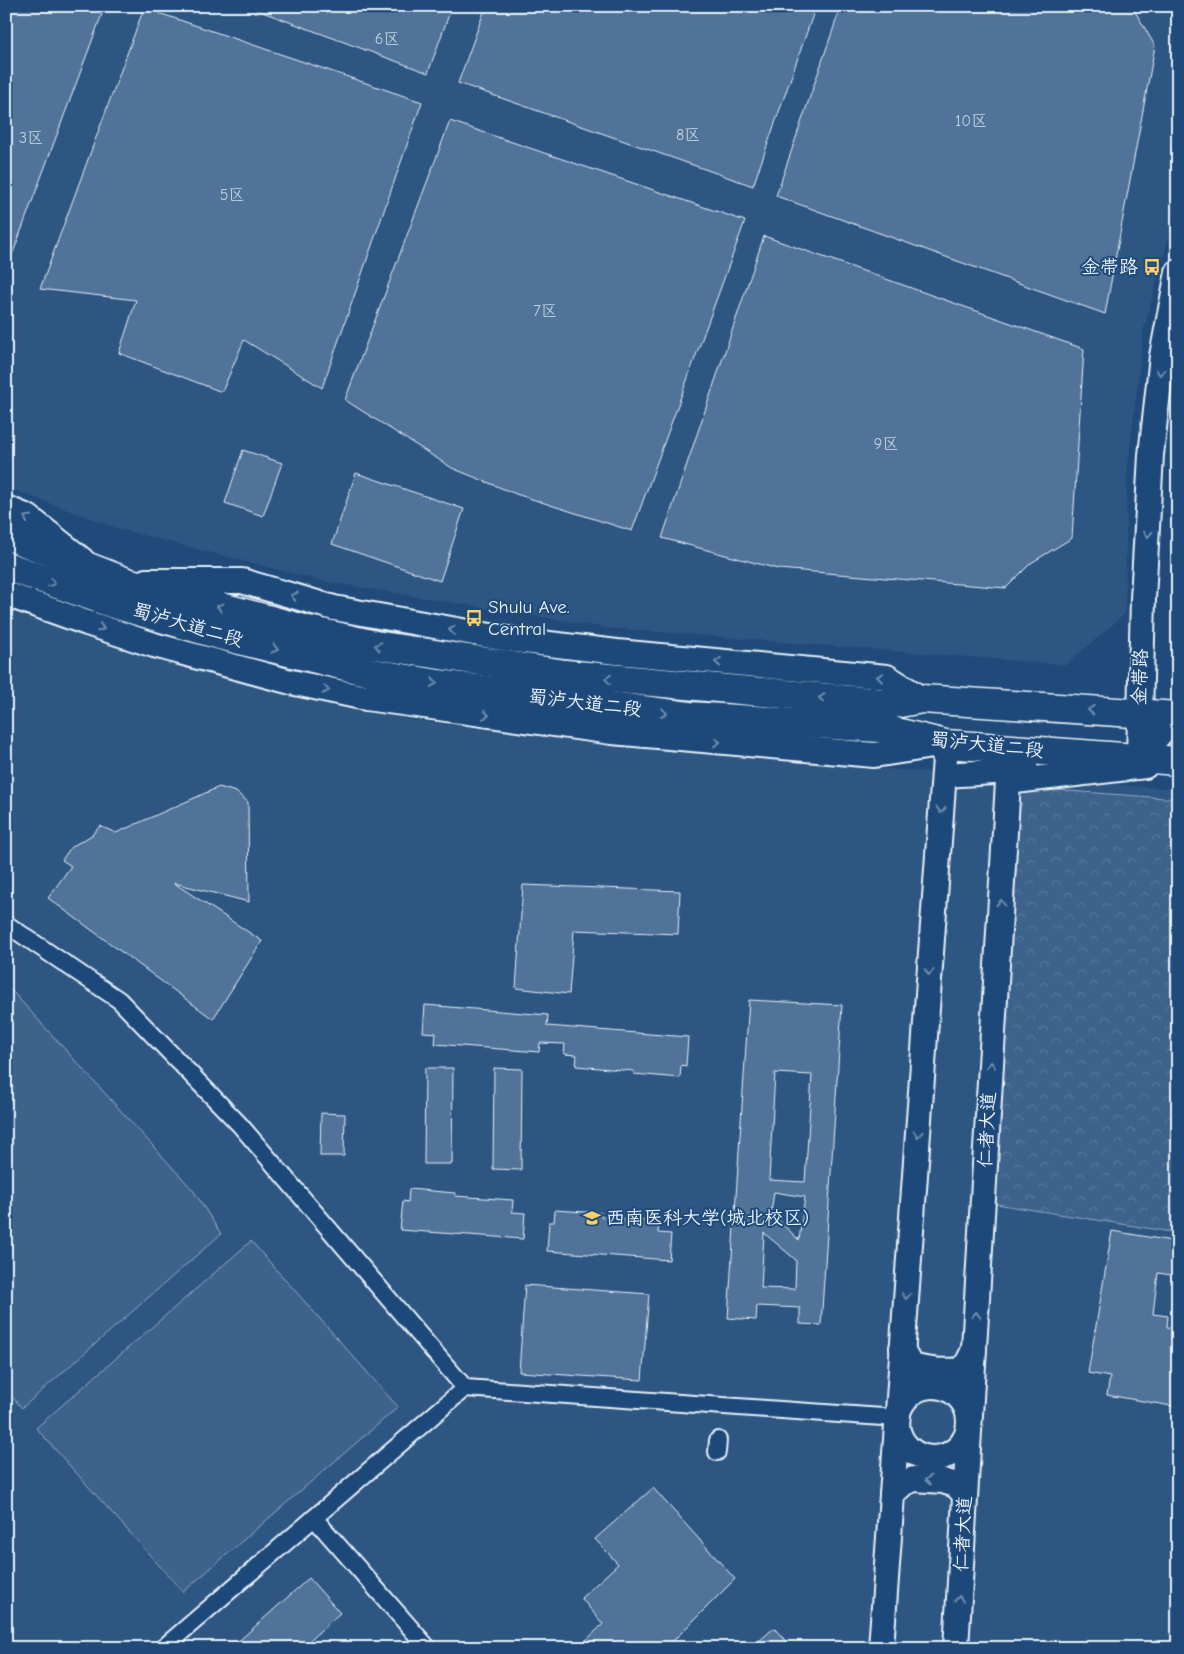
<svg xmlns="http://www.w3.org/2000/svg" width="1184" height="1654" viewBox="0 0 1184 1654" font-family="'Comic Neue','LXGW WenKai TC',sans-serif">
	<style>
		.built { fill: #2e5683 }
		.forest { fill: url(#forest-crowns); stroke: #92aac2 }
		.pitch { fill: #3c628c; stroke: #92aac2 }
		.building { fill: #517399; stroke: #e8f1f8; fill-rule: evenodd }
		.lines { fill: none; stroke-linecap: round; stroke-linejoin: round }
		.street-casing { stroke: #e8f1f8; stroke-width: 20 }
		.secondary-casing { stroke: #e8f1f8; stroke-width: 28 }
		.highway-casing { stroke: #e8f1f8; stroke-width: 31 }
		.street { stroke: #1f4a7a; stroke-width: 16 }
		.secondary { stroke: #1f4a7a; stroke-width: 24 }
		.highway { stroke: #1f4a7a; stroke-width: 28 }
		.oneway { stroke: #6f8dac }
		.labels { text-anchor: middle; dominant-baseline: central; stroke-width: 4; stroke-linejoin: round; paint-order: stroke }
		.number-label { font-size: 16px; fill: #c2d2e0 }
		.poi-label { font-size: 19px; fill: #e8f1f8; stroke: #1f4a7a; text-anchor: start }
		.street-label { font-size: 19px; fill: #e8f1f8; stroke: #1f4a7a }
	</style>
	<defs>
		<pattern id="forest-crowns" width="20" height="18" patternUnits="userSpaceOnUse" patternTransform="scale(1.25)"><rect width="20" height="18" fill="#3c628c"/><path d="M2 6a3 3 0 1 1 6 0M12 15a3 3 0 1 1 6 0" fill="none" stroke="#58799d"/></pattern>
	</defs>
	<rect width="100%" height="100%" fill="#1f4a7a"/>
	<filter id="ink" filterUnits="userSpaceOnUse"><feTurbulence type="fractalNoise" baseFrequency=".02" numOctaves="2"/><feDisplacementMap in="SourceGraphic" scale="10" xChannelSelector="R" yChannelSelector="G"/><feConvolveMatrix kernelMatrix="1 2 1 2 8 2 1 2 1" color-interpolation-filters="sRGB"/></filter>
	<g filter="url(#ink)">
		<g class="built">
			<path d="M 6,6 L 1178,6 L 1178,203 L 1144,328 L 1127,474 L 1125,614 L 1066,665 L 608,628 L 322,581 L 119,529 L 6,487 Z"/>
			<path d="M 6,605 L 96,637 L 235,680 L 411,720 L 641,747 L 887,769 L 1178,789 L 1178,1648 L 6,1648 Z"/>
		</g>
		<path class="forest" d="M 1028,788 L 1178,799 L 1178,1233 L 971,1200 L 1004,806 Z"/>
		<g class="pitch">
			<path d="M 6,989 L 11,990 L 193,1190 L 221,1234 L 22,1408 L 6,1390 Z"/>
			<path d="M 251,1241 L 398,1407 L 183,1592 L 36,1428 Z"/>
		</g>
		<g class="building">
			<path d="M 6,6 L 105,6 L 8,266 L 6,266 Z"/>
			<path d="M 246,6 L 452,6 L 428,73 Z"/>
			<path d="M 486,6 L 816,6 L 753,186 L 458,83 Z"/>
			<path d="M 841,6 L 1132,6 L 1155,46 L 1105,314 L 776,196 Z"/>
			<path d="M 144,8 L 422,102 L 322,388 L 244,340 L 222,392 L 119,353 L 136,300 L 40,289 Z"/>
			<path d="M 450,121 L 745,221 L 632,531 L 516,494 L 452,468 L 345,400 Z"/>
			<path d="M 764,236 L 1084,349 L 1072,538 L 1031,563 L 1006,588 L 778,569 L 662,538 Z"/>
			<path d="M 243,450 L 282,463 L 263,516 L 225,503 Z"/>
			<path d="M 356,473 L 464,509 L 440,581 L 332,544 Z"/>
			<path d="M 219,787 L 236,792 L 248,802 L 249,902 L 174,883 L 262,941 L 213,1019 L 48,898 L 71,866 L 62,860 L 71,847 L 92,835 L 100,826 L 116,833 Z"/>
			<path d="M 523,885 L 680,891 L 678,934 L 574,930 L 569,994 L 516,988 Z"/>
			<path d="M 749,1000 L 842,1005 L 821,1325 L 800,1324 L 800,1308 L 757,1306 L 756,1320 L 728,1318 ZM 775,1073 L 812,1075 L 805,1182 L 769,1180 ZM 774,1192 L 805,1197 L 799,1240 L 771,1213 ZM 764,1233 L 796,1260 L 795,1289 L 761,1288 Z"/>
			<path d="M 425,1005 L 548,1015 L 547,1026 L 688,1037 L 686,1066 L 681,1065 L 680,1078 L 634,1074 L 634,1071 L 576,1066 L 577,1055 L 564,1054 L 565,1044 L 540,1043 L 539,1052 L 435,1044 L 436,1033 L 423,1032 Z"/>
			<path d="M 425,1068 L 453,1068 L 452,1164 L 424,1164 Z"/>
			<path d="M 494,1068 L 522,1069 L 521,1170 L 493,1169 Z"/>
			<path d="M 321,1113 L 345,1114 L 344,1156 L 320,1156 Z"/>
			<path d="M 409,1189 L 455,1193 L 455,1196 L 513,1200 L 512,1212 L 525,1213 L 523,1239 L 400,1230 L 403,1201 L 408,1202 Z"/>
			<path d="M 555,1210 L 601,1213 L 601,1217 L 659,1221 L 658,1233 L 671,1234 L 669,1260 L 547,1251 L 549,1222 L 554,1222 Z"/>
			<path d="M 1112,1231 L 1178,1242 L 1178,1276 L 1158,1273 L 1153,1314 L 1168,1316 L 1167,1327 L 1178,1328 L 1178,1407 L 1107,1395 L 1110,1377 L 1088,1373 Z"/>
			<path d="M 525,1285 L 649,1294 L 642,1380 L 519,1372 Z"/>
			<path d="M 653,1488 L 735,1579 L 666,1648 L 578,1648 L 603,1624 L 581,1598 L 618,1564 L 595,1539 Z"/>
			<path d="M 309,1578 L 340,1613 L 301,1648 L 231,1648 Z"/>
			<path d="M 774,1628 L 792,1648 L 751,1648 Z"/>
		</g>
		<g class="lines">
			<g class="street-casing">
				<g id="street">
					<path d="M 6,924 L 119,1000 L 240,1125 L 465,1388"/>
					<path d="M 717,1452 L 718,1440"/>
					<path d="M 314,1518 L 428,1648"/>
					<path d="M 163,1648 L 465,1388 L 897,1418"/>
				</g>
			</g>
			<g class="secondary-casing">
				<g id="secondary">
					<path d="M 6,508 L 28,517 L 82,560"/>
					<path d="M 146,581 L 242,581 L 334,608 L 507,639 L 617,652 L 887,677 L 922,699"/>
					<path d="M 6,594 L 87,623 L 154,645 L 291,682 L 366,698 L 612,732 L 874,755 L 946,744 L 881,1648"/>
					<path d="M 1139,757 L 1143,599 L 1151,455 L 1162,356 L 1178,272"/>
					<path d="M 1139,757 L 1178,714"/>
					<path d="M 944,775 L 1026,770"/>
					<path d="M 902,1348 C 905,1354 906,1361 912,1365 C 918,1370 953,1373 961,1369 C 968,1365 971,1356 974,1349"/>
					<circle cx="933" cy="1422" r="36"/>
					<path d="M 892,1494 L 904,1483 L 914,1479 L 943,1481 L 956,1485 L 965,1495"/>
					<path d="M 956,1648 L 1008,782 L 1145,766"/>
				</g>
			</g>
			<g class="highway-casing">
				<g id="highway">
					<path d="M 6,535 L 127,582 L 308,630 L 375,645 L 565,674 L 894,704 L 922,699 L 1178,716"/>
					<path d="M 6,566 L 111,603 L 223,636 L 373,673 L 438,684 L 689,716 L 880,728 L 946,744 L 1178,761"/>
				</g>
			</g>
			<use href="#street" class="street"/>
			<use href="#secondary" class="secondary"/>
			<use href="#highway" class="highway"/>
		</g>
		<defs><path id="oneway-chevron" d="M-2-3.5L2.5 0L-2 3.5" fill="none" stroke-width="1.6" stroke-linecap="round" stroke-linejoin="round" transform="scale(1.25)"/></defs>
		<g class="oneway">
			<use href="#oneway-chevron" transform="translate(1160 372) rotate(96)"/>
			<use href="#oneway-chevron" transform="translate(27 518) rotate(-150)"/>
			<use href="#oneway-chevron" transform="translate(1148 534) rotate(93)"/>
			<use href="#oneway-chevron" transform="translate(52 583) rotate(19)"/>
			<use href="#oneway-chevron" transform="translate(294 596) rotate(-164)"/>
			<use href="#oneway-chevron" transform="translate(220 607) rotate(-165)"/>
			<use href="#oneway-chevron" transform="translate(101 628) rotate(18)"/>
			<use href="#oneway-chevron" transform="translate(452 630) rotate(-171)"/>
			<use href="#oneway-chevron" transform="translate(378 646) rotate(-169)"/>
			<use href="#oneway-chevron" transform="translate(275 649) rotate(14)"/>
			<use href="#oneway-chevron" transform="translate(718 662) rotate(-175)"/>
			<use href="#oneway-chevron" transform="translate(880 677) rotate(-172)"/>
			<use href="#oneway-chevron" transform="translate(608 679) rotate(-174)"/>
			<use href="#oneway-chevron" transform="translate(434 683) rotate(9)"/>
			<use href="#oneway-chevron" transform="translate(326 690) rotate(12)"/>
			<use href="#oneway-chevron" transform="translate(822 698) rotate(-175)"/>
			<use href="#oneway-chevron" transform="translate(1091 710) rotate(-176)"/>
			<use href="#oneway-chevron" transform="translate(664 713) rotate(7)"/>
			<use href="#oneway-chevron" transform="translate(486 715) rotate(8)"/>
			<use href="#oneway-chevron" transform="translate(717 742) rotate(5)"/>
			<use href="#oneway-chevron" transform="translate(941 810) rotate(94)"/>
			<use href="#oneway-chevron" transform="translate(1001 903) rotate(-87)"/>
			<use href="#oneway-chevron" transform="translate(929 972) rotate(94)"/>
			<use href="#oneway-chevron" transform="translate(991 1065) rotate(-87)"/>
			<use href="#oneway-chevron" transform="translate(918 1134) rotate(94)"/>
			<use href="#oneway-chevron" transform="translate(906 1296) rotate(94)"/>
			<use href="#oneway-chevron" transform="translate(976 1315) rotate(-87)"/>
			<use href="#oneway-chevron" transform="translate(928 1480) rotate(-176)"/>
			<use href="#oneway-chevron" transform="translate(959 1599) rotate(-87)"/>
		</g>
	</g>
	<defs>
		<g id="bus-bare" transform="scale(1.35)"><path d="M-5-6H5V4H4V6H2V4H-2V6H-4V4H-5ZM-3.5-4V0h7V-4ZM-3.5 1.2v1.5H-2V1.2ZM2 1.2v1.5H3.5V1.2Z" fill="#ffd166" stroke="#1f4a7a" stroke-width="2.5" paint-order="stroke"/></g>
		<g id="university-bare" transform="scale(1.35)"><path d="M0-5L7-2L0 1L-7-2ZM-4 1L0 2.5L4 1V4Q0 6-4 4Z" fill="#ffd166" stroke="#1f4a7a" stroke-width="2.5" paint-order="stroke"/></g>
	</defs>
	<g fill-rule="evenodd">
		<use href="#bus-bare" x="1152" y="267"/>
		<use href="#bus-bare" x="474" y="618"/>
		<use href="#university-bare" x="592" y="1218"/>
	</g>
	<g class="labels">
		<g class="number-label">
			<text x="387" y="39">6区</text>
			<text x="971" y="121">10区</text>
			<text x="688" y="135">8区</text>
			<text x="31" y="138">3区</text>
			<text x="232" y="195">5区</text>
			<text x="545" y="311">7区</text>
			<text x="886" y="444">9区</text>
		</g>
		<g class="poi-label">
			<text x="1138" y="267" text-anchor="end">金带路</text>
			<text x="488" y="607">Shulu Ave.<tspan x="488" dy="22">Central</tspan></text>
			<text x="606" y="1218">西南医科大学(城北校区)</text>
		</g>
		<g class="street-label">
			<text transform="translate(188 625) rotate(16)">蜀泸大道二段</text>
			<text transform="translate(1140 677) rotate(-88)">金带路</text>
			<text transform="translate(585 703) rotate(7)">蜀泸大道二段</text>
			<text transform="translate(987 745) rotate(6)">蜀泸大道二段</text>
			<text transform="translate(987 1130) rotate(-87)">仁者大道</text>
			<text transform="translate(963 1534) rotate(-87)">仁者大道</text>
		</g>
	</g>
	<rect width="1184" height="1654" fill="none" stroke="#1f4a7a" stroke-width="25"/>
	<rect x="12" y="12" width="1159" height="1629" fill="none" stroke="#e8f1f8" stroke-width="2" filter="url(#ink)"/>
</svg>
